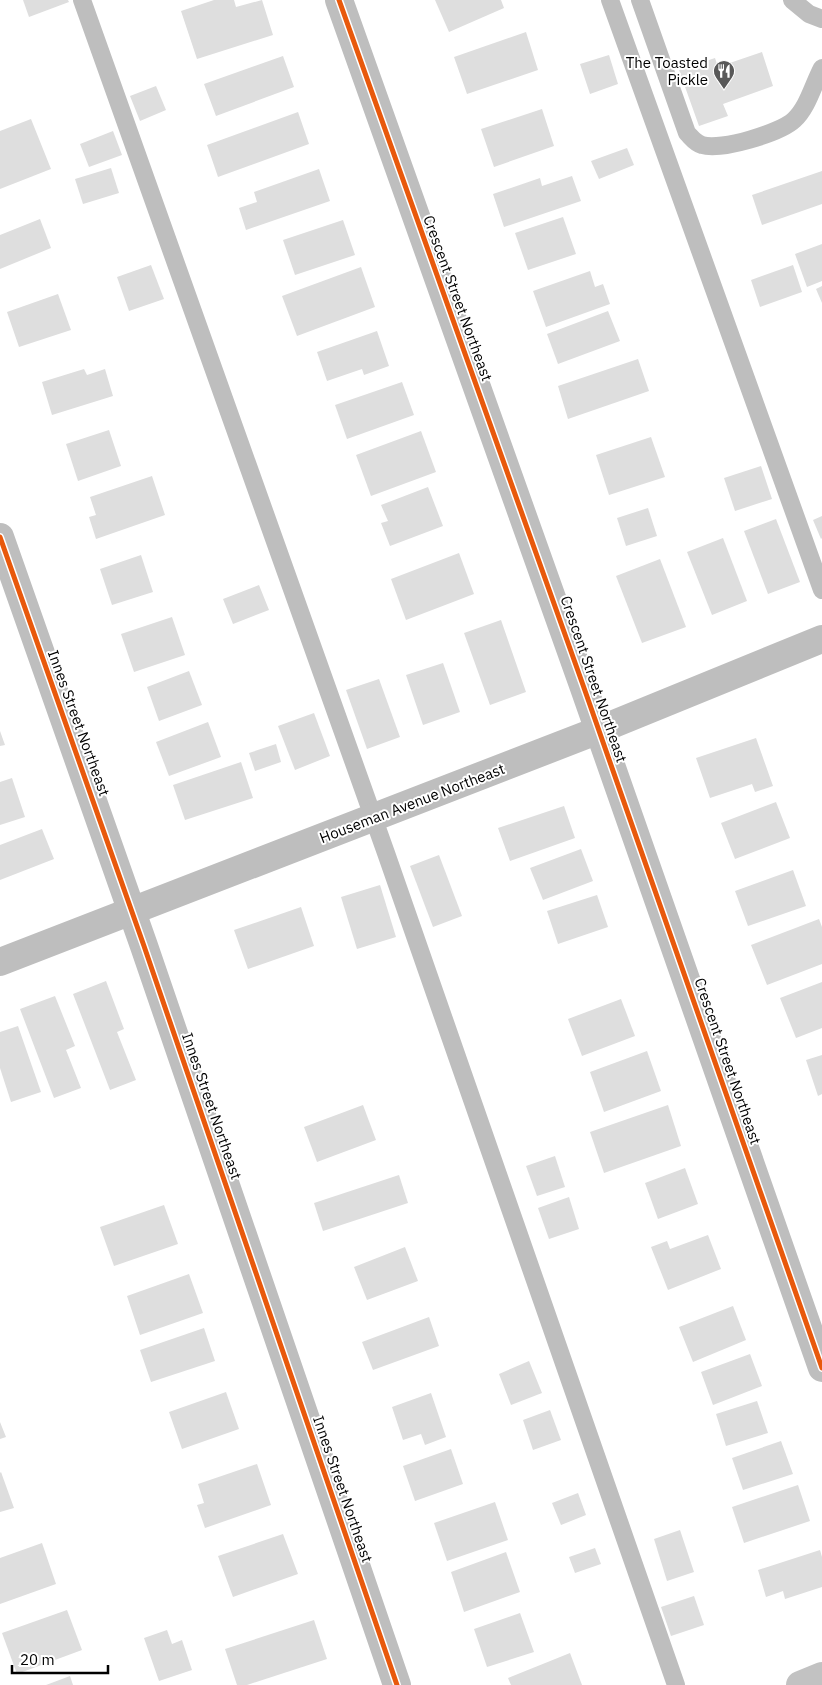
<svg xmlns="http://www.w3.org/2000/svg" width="822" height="1685" viewBox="0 0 822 1685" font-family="'IBM Plex Sans',sans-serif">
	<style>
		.building { fill: #dedede }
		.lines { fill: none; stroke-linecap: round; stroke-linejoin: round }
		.lane { stroke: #bebebe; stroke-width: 18 }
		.street { stroke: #bebebe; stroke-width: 28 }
		.secondary { stroke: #c2c2c2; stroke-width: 28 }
		.cycleway-casing { stroke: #fff; stroke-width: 8 }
		.cycleway { stroke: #e8590c; stroke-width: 5 }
		.labels { text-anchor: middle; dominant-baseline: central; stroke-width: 4; stroke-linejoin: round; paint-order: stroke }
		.poi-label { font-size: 15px; fill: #000; stroke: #fff; text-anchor: end }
		.street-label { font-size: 15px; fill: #000; stroke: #fff }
	</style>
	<rect width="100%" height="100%" fill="#fff"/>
	<g class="building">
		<path d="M 23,0 L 68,0 L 69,2 L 29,17 Z"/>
		<path d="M 214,0 L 234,0 L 236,7 L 262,0 L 273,35 L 197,59 L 181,11 Z"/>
		<path d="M 435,0 L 501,0 L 504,8 L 449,32 Z"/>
		<path d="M 526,32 L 538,70 L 467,94 L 454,57 Z"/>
		<path d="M 762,52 L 773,86 L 723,104 L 728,116 L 699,126 L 679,70 L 715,58 L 718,67 Z"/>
		<path d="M 609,55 L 618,84 L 590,94 L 580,64 Z"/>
		<path d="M 283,56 L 294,87 L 216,116 L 204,84 Z"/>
		<path d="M 156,86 L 166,110 L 140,121 L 130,96 Z"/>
		<path d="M 542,109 L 554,146 L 494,167 L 481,129 Z"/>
		<path d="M 298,112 L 309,144 L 218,177 L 207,145 Z"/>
		<path d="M 31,119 L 51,169 L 0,189 L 0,131 Z"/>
		<path d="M 113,131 L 122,155 L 89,167 L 80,144 Z"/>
		<path d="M 627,148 L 634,165 L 599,179 L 591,161 Z"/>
		<path d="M 111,168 L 119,193 L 83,204 L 75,179 Z"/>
		<path d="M 319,169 L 330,201 L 246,230 L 239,208 L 257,202 L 254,192 Z"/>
		<path d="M 822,171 L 822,204 L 762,225 L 752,195 Z"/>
		<path d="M 572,176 L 581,201 L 504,227 L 493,194 L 540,178 L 542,186 Z"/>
		<path d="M 563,217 L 576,254 L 528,270 L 515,233 Z"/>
		<path d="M 40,219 L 51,248 L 0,269 L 0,235 Z"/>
		<path d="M 343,220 L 355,255 L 295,275 L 283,240 Z"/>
		<path d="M 822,244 L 822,281 L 807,287 L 795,254 Z"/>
		<path d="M 151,265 L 164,299 L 129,311 L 117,277 Z"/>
		<path d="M 793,265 L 802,292 L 760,307 L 751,280 Z"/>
		<path d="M 361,267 L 375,307 L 297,336 L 282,296 Z"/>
		<path d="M 590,271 L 595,287 L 603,284 L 610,304 L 546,327 L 533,291 Z"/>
		<path d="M 822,286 L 822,303 L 816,289 Z"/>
		<path d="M 58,294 L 71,330 L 19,347 L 7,312 Z"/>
		<path d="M 608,311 L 620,341 L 558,364 L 547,334 Z"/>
		<path d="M 377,331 L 389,366 L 364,375 L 362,369 L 327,381 L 317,352 Z"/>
		<path d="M 638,359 L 649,391 L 568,419 L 558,386 Z"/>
		<path d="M 84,369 L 87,375 L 105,369 L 113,396 L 52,415 L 42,382 Z"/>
		<path d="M 402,382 L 414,415 L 347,439 L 335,405 Z"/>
		<path d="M 109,430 L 121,466 L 78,481 L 66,444 Z"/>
		<path d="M 421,431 L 436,472 L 371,496 L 356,455 Z"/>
		<path d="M 651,437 L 665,477 L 609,495 L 596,455 Z"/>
		<path d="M 761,466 L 772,499 L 735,511 L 724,478 Z"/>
		<path d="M 152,476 L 165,515 L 96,539 L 89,517 L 96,515 L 90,497 Z"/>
		<path d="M 428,487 L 443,526 L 390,546 L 381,523 L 388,521 L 381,505 Z"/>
		<path d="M 648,508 L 657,536 L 626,546 L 617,518 Z"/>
		<path d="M 822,516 L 822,538 L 821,539 L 813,520 Z"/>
		<path d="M 776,519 L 800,582 L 768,594 L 744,531 Z"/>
		<path d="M 723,538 L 747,601 L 712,615 L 687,552 Z"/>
		<path d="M 459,553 L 474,594 L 406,620 L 391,579 Z"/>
		<path d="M 141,555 L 153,592 L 112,605 L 100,569 Z"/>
		<path d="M 660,559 L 686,627 L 642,643 L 616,576 Z"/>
		<path d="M 259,585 L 269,610 L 233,624 L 223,599 Z"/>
		<path d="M 172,617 L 185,655 L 134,672 L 121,634 Z"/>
		<path d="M 501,620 L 526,692 L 490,705 L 464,633 Z"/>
		<path d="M 443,663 L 460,712 L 423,725 L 406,675 Z"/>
		<path d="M 189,671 L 202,705 L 159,721 L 147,687 Z"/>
		<path d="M 379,679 L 400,737 L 367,749 L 346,690 Z"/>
		<path d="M 314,713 L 330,756 L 295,770 L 278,726 Z"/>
		<path d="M 208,722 L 221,757 L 169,776 L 156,742 Z"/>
		<path d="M 0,731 L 5,745 L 0,746 Z"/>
		<path d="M 756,738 L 773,786 L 755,792 L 752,784 L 710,798 L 696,758 Z"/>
		<path d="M 276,744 L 281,762 L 255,771 L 249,753 Z"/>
		<path d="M 241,762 L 253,798 L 185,820 L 173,785 Z"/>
		<path d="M 12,778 L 25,817 L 0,825 L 0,782 Z"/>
		<path d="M 776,802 L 790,838 L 735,859 L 721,823 Z"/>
		<path d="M 564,806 L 575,838 L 510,861 L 498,828 Z"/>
		<path d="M 42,829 L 54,859 L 0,880 L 0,845 Z"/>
		<path d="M 581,849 L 593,881 L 543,900 L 530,868 Z"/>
		<path d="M 439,855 L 462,916 L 433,927 L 410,866 Z"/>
		<path d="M 793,870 L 806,906 L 748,926 L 735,891 Z"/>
		<path d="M 380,885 L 396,937 L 357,949 L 341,897 Z"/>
		<path d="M 597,895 L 608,927 L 558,944 L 547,911 Z"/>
		<path d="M 301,907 L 314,946 L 248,969 L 234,930 Z"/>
		<path d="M 819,919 L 822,927 L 822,964 L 767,985 L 751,945 Z"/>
		<path d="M 106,981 L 124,1029 L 117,1032 L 136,1080 L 110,1090 L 73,994 Z"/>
		<path d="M 822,982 L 822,1028 L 796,1038 L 780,998 Z"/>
		<path d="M 55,996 L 75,1046 L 66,1050 L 81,1088 L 54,1098 L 20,1009 Z"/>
		<path d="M 621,999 L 635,1036 L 582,1056 L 568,1019 Z"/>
		<path d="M 18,1026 L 41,1092 L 11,1102 L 0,1068 L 0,1032 Z"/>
		<path d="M 647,1051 L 661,1091 L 604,1112 L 590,1072 Z"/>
		<path d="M 822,1055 L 822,1094 L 818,1096 L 806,1060 Z"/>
		<path d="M 363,1105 L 376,1140 L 317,1162 L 304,1127 Z"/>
		<path d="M 668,1105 L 681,1146 L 604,1173 L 590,1132 Z"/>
		<path d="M 555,1156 L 565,1187 L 537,1196 L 526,1166 Z"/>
		<path d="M 685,1168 L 698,1204 L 658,1219 L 645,1183 Z"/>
		<path d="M 399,1175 L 408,1203 L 323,1231 L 314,1203 Z"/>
		<path d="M 569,1197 L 579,1229 L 549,1239 L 538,1208 Z"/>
		<path d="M 164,1205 L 178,1244 L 114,1266 L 100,1227 Z"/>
		<path d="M 708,1235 L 721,1269 L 668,1290 L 651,1247 L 667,1241 L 670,1249 Z"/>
		<path d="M 405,1247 L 418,1281 L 367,1300 L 354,1267 Z"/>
		<path d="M 189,1274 L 203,1313 L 140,1335 L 127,1296 Z"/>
		<path d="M 733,1306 L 746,1340 L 693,1362 L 679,1327 Z"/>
		<path d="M 429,1317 L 439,1346 L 373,1370 L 362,1342 Z"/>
		<path d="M 204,1328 L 215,1361 L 151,1382 L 140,1350 Z"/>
		<path d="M 750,1354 L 762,1386 L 713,1405 L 701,1372 Z"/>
		<path d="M 529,1361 L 542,1393 L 511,1405 L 499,1374 Z"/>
		<path d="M 226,1392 L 239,1429 L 182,1449 L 169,1412 Z"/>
		<path d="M 431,1393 L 446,1437 L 425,1445 L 421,1434 L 403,1440 L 392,1407 Z"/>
		<path d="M 757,1401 L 768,1433 L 726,1446 L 716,1414 Z"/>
		<path d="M 550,1410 L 561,1440 L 533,1450 L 523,1420 Z"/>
		<path d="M 0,1422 L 6,1437 L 0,1439 Z"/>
		<path d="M 781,1441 L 793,1474 L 743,1490 L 732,1458 Z"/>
		<path d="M 451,1449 L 463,1484 L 415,1501 L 403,1466 Z"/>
		<path d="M 257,1464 L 271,1505 L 205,1528 L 197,1505 L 204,1503 L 198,1484 Z"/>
		<path d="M 1,1472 L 14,1508 L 0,1512 L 0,1473 Z"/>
		<path d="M 798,1485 L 810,1521 L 744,1543 L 732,1507 Z"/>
		<path d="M 578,1493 L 586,1515 L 561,1525 L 552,1503 Z"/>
		<path d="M 495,1502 L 508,1540 L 447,1561 L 434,1523 Z"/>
		<path d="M 680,1530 L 694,1572 L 667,1581 L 654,1539 Z"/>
		<path d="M 283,1534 L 298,1574 L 233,1597 L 218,1556 Z"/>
		<path d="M 42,1543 L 56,1584 L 0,1604 L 0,1558 Z"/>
		<path d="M 595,1548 L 601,1564 L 575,1573 L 569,1557 Z"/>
		<path d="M 820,1550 L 822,1557 L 822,1587 L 785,1599 L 783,1591 L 766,1597 L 758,1570 Z"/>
		<path d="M 506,1552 L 520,1592 L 464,1612 L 451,1572 Z"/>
		<path d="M 694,1596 L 704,1625 L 671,1636 L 661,1607 Z"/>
		<path d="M 67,1610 L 82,1650 L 17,1674 L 2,1633 Z"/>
		<path d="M 520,1613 L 534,1652 L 487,1667 L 474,1629 Z"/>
		<path d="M 314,1620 L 327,1659 L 247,1685 L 237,1685 L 225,1649 Z"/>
		<path d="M 167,1630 L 172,1644 L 182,1640 L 192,1670 L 159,1681 L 144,1638 Z"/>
		<path d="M 570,1653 L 582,1685 L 511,1685 L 508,1678 Z"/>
		<path d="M 70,1676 L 73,1685 L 46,1685 Z"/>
	</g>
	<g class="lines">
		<g class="lane">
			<path d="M 82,0 L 386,853 L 676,1685"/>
			<path d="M 610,0 L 822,590"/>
			<path d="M 640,0 L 687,133 C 692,138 695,143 702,145 C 721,151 780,133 794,120 C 808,107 813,85 822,68"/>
			<path d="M 792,0 L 809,14 L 822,19"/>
		</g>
		<g class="street">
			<path d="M 339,0 L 583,685 L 822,1368"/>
			<path d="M 0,537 L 144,946 L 397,1685"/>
			<path d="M 0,962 L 599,730 L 822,639"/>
		</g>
		<path class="secondary" d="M 800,1685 L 822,1676"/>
		<g class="cycleway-casing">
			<g id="cycleway">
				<path d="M 339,0 L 583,685 L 822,1368"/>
				<path d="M 0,537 L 144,946 L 397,1685"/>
			</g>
		</g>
		<use href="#cycleway" class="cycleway"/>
	</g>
	<defs>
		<g id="restaurant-pin" transform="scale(1.125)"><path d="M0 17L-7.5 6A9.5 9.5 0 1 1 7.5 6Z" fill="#595959" stroke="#fff"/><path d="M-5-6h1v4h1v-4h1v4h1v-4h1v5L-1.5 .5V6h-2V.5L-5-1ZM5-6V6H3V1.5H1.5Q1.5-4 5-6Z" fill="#fff"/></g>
	</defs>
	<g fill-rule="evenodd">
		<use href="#restaurant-pin" x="724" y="71"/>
	</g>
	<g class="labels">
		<g class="poi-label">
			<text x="708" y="62">The Toasted<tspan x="708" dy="17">Pickle</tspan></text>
		</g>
		<g class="street-label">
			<text transform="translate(458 298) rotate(70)">Crescent Street Northeast</text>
			<text transform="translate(594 679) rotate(71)">Crescent Street Northeast</text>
			<text transform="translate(79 723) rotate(70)">Innes Street Northeast</text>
			<text transform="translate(412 803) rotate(-21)">Houseman Avenue Northeast</text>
			<text transform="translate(728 1061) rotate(71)">Crescent Street Northeast</text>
			<text transform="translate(212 1106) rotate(71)">Innes Street Northeast</text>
			<text transform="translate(343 1489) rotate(71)">Innes Street Northeast</text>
		</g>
	</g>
	<path d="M12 1665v8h96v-8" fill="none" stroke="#000000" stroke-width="2.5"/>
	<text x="20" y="1665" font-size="15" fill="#000000" stroke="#ffffff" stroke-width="4" paint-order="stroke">20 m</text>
</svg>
